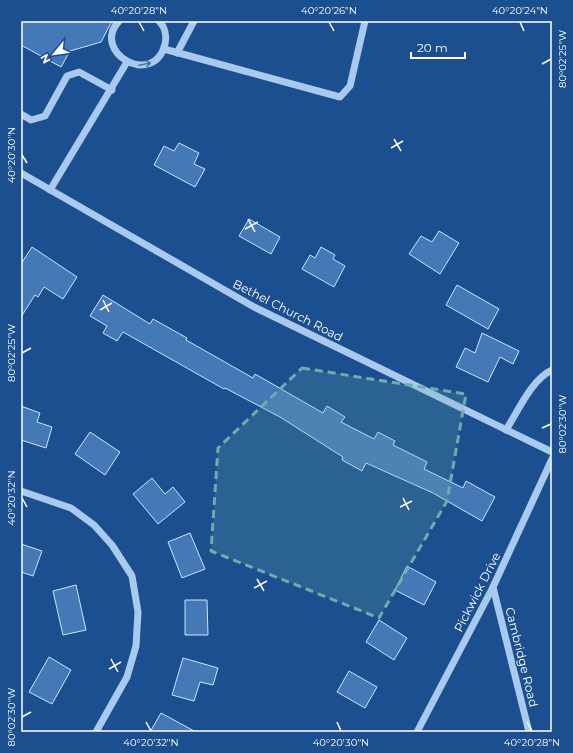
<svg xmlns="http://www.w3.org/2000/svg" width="573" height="753" viewBox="0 0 573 753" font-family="Montserrat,sans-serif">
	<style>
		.building { fill: #4478b7; stroke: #cfe3fa }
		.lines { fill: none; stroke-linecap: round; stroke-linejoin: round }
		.minor { stroke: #a9c9ee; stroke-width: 7 }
		.oneway { stroke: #4674ac }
		.marked { fill: #6fada8; fill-opacity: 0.2; stroke: #6fada8; stroke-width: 3; stroke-dasharray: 8 5; stroke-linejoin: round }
		.ticks { fill: none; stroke: #fff; stroke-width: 1.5 }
		.labels { text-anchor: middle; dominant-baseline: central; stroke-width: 3; stroke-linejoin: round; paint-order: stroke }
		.street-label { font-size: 12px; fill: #fff; stroke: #1b4f8f }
		.neatline { fill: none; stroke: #fff; stroke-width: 1.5 }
		.ticks-label { font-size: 10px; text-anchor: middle; fill: #fff }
	</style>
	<rect width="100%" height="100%" fill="#1b4f8f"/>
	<g class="building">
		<path d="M 21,21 L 112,21 L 101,42 L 70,51 L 61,67 L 21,45 Z"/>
		<path d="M 179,143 L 199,153 L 194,164 L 205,169 L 195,187 L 154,165 L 164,146 L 174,151 Z"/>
		<path d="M 249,219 L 280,237 L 271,254 L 239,236 Z"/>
		<path d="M 439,231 L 459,243 L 440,274 L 409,254 L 421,236 L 432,242 Z"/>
		<path d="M 32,247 L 77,277 L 63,299 L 44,287 L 38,297 L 35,295 L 21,317 L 21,264 Z"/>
		<path d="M 321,247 L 335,255 L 333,259 L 345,266 L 334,287 L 302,269 L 310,255 L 315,258 Z"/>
		<path d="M 457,285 L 499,309 L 488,329 L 446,305 Z"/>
		<path d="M 103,295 L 150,324 L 153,319 L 187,338 L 186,340 L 253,378 L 255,374 L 323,413 L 327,406 L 345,417 L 341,422 L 374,439 L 378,432 L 395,441 L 393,445 L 427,462 L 424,469 L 463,488 L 466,481 L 495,497 L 482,521 L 433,493 L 366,463 L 362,471 L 342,460 L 343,457 L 280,417 L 225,388 L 224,389 L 123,332 L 117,341 L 103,333 L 107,326 L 90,316 Z"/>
		<path d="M 482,333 L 519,351 L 513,364 L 500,357 L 488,382 L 456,367 L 465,348 L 475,353 Z"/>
		<path d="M 21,406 L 40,413 L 37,422 L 52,427 L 46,448 L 21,440 Z"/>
		<path d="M 90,432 L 120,452 L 105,475 L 75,454 Z"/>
		<path d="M 152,478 L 165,494 L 173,487 L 185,502 L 158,524 L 133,494 Z"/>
		<path d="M 190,533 L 205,569 L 182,578 L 168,542 Z"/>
		<path d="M 21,544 L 42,551 L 33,576 L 21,572 Z"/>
		<path d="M 407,566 L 436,582 L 424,605 L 395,590 Z"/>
		<path d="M 76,585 L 86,630 L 63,635 L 53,591 Z"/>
		<path d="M 185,600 L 207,600 L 208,635 L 185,635 Z"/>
		<path d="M 379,620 L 407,638 L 394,660 L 366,642 Z"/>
		<path d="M 49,657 L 71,670 L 52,704 L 29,692 Z"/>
		<path d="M 183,658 L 218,668 L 213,685 L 200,682 L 194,701 L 172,695 Z"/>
		<path d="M 349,671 L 377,687 L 365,708 L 337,692 Z"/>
		<path d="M 161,713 L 196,732 L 150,732 Z"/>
	</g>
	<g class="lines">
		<g class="minor">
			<path d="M 119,21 C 90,52 154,89 165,44 C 167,36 165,27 159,21"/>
			<path d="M 164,49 L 340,97 L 350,86 L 365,21"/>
			<path d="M 177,53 L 194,21"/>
			<path d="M 21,114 L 31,120 L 45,116 L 67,76 L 79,72 L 112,90"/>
			<path d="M 21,173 L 254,307 L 552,452"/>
			<path d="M 50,190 L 127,62"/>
			<path d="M 506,430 C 518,411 532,379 552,370"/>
			<path d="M 21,491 L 71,508 L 94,525 L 112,545 L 132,576 L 138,612 L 136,646 L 127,677 L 96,732"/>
			<path d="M 493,587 L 529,732"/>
			<path d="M 417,732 L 493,587 L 552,459"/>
		</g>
	</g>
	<defs><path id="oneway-shaft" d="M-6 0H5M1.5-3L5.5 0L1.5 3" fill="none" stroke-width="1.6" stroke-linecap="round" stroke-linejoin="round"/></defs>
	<use class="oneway" href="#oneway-shaft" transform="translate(145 64) rotate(-12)"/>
	<path class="marked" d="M 302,368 L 466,394 L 447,501 L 379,618 L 211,551 L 218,448 Z"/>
	<path class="ticks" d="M 139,22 L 144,31M 329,22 L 334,31M 520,22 L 524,31M 542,64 L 551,59M 394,139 L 401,151M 391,148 L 403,141M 22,155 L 27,163M 248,219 L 255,232M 245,229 L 258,222M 103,300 L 109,312M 100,310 L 112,303M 22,353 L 31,348M 542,428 L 551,424M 22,498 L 27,507M 403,498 L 409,510M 400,507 L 412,501M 257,579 L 264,591M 254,588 L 267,581M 111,659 L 118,672M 109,669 L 121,662M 22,717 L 31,712M 146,722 L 151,731M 337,722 L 341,731M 527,722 L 532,731"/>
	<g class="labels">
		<g class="street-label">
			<text transform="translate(288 310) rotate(27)">Bethel Church Road</text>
			<text transform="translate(477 592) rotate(-63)">Pickwick Drive</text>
			<text transform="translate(522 657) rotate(76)">Cambridge Road</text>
		</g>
	</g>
	<rect width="573" height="753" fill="none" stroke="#1b4f8f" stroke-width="44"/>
	<g transform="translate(54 54) rotate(241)" stroke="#1b4f8f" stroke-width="3" paint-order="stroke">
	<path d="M0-3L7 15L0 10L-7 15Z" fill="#ffffff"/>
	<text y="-6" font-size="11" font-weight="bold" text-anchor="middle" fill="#ffffff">N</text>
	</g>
	<path d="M411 52v6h54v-6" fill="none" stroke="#ffffff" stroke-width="2"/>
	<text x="417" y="52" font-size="12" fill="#ffffff" stroke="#1b4f8f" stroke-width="3" paint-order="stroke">20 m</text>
	<rect x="22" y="22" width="529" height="709" class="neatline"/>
	<g class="ticks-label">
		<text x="139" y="14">40°20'28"N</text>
		<text x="329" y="14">40°20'26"N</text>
		<text x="520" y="14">40°20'24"N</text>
		<text transform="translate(562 59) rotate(-90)" y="4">80°02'25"W</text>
		<text transform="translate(11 155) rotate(-90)" y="4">40°20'30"N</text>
		<text transform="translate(11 353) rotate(-90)" y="4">80°02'25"W</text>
		<text transform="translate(562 424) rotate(-90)" y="4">80°02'30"W</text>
		<text transform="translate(11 498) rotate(-90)" y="4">40°20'32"N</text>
		<text transform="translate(11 717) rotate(-90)" y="4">80°02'30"W</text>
		<text x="151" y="746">40°20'32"N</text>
		<text x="341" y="746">40°20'30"N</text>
		<text x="532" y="746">40°20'28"N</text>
	</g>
</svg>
